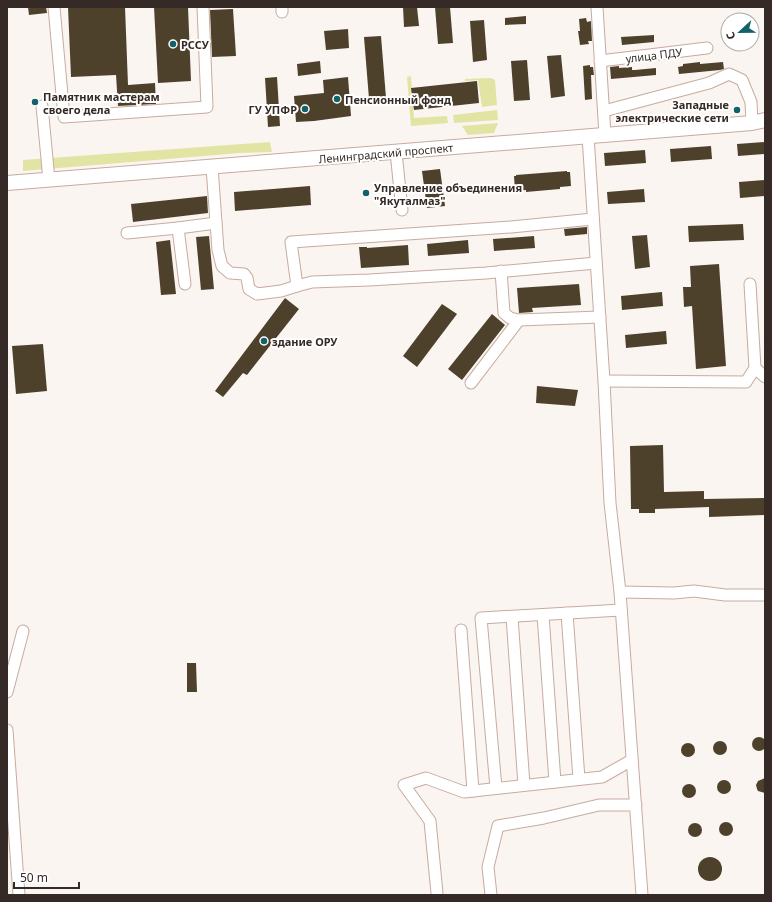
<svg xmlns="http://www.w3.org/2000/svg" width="772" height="902" viewBox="0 0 772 902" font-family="'Noto Sans',sans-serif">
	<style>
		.green { fill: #e2e4a3 }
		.building { fill: #4e412c }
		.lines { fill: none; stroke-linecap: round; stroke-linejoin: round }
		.minor-casing { stroke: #c7ab9e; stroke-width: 13 }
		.major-casing { stroke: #c7ab9e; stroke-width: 16 }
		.minor { stroke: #fff; stroke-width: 11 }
		.major { stroke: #fff; stroke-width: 14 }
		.poi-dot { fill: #136269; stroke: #fff; stroke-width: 1.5 }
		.labels { text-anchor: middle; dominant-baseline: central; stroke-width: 4; stroke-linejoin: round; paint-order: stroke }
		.poi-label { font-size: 11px; font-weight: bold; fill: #352a25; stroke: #fff; text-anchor: start }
		.street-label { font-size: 11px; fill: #352a25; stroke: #fff }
	</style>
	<rect width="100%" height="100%" fill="#fbf5f2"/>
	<g class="green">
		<path d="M 411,76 L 414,118 L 447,116 L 448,123 L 411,126 L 407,77 Z"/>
		<path d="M 491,78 L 495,80 L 497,105 L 482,107 L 478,80 L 465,81 L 465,79 Z"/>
		<path d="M 497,110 L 498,120 L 454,123 L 453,115 Z"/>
		<path d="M 498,123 L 494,133 L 468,135 L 462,126 Z"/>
		<path d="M 270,142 L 272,152 L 240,153 L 23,171 L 23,160 Z"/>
	</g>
	<g class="building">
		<path d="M 28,7 L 46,7 L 47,13 L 29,15 Z"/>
		<path d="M 68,7 L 125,7 L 128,85 L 155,83 L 156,104 L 118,106 L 116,75 L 71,77 Z"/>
		<path d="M 154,7 L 188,7 L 191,81 L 158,83 Z"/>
		<path d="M 403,7 L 417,7 L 419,26 L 404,27 Z"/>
		<path d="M 435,7 L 450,7 L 453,43 L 438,44 Z"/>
		<path d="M 233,9 L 236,56 L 212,57 L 210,10 Z"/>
		<path d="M 526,16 L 526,24 L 505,25 L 505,18 Z"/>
		<path d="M 586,18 L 587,22 L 591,21 L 592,41 L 588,41 L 589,44 L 580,45 L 578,31 L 580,31 L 579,19 Z"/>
		<path d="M 484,20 L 487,60 L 473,62 L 470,21 Z"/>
		<path d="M 348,29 L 349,48 L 326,50 L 324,31 Z"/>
		<path d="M 654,35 L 654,42 L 622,45 L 621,37 Z"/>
		<path d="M 381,36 L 386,98 L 369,99 L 364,37 Z"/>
		<path d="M 561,55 L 565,96 L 551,98 L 547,56 Z"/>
		<path d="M 527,60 L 530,100 L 514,101 L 511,61 Z"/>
		<path d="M 320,61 L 321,73 L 298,76 L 297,64 Z"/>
		<path d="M 700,62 L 700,64 L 723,62 L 724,69 L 720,70 L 679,74 L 678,67 L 683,66 L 683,64 Z"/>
		<path d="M 590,65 L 590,67 L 593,67 L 594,75 L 591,75 L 592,99 L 585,100 L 583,66 Z"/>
		<path d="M 619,66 L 619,68 L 632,67 L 632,70 L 635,70 L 656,68 L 656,75 L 611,79 L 610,67 Z"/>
		<path d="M 277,77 L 280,126 L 268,127 L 265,78 Z"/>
		<path d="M 348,77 L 351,116 L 314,121 L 296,122 L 294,96 L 324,93 L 323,80 Z"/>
		<path d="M 477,81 L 479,103 L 414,110 L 411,88 Z"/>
		<path d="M 765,142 L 765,154 L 738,156 L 737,144 Z"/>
		<path d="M 711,146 L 712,159 L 671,162 L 670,149 Z"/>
		<path d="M 645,150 L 646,163 L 605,166 L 604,153 Z"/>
		<path d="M 440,169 L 445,206 L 427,208 L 422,171 Z"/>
		<path d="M 567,171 L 567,172 L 570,172 L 571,186 L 560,187 L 560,189 L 526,192 L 526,190 L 515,191 L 514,176 L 516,176 L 516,175 Z"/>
		<path d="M 765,180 L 765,196 L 740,198 L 739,182 Z"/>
		<path d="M 310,186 L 311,205 L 235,211 L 234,192 Z"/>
		<path d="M 644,189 L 645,202 L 608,204 L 607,192 Z"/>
		<path d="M 207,196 L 208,213 L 133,222 L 131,204 Z"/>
		<path d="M 743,224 L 744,240 L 689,242 L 688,226 Z"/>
		<path d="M 587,227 L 587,234 L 565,236 L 564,229 Z"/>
		<path d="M 647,235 L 650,267 L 635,269 L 632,236 Z"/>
		<path d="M 209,236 L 214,289 L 201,290 L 196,237 Z"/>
		<path d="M 534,236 L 535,248 L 494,251 L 493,239 Z"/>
		<path d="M 170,240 L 176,294 L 161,295 L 156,242 Z"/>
		<path d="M 468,240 L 469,253 L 428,256 L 427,244 Z"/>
		<path d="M 408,245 L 409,265 L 361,268 L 359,247 L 367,247 L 367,248 Z"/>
		<path d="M 719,264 L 726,366 L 696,369 L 692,306 L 684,307 L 683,287 L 691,287 L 690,266 Z"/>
		<path d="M 579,284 L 581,305 L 532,308 L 533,312 L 519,313 L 517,288 Z"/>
		<path d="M 662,292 L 663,306 L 622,310 L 621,296 Z"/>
		<path d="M 285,298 L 299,309 L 247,375 L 243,373 L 223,397 L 215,391 Z"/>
		<path d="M 442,304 L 457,314 L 417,367 L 403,356 Z"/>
		<path d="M 492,314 L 505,325 L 462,380 L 448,369 Z"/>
		<path d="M 666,331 L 667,344 L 626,348 L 625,335 Z"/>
		<path d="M 43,344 L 47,391 L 16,394 L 12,346 Z"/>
		<path d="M 537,386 L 578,390 L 575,406 L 536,403 Z"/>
		<path d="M 663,445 L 664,492 L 704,491 L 704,499 L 765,498 L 765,515 L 709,517 L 709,507 L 655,509 L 655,513 L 639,513 L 639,509 L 631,509 L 630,446 Z"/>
		<path d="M 187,663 L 196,663 L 197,692 L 187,692 Z"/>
		<circle cx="759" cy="744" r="7"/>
		<circle cx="720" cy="748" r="7"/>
		<circle cx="688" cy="750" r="7"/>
		<path d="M 765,778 L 765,793 L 758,791 L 757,789 L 756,785 L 758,781 Z"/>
		<circle cx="724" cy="787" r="7"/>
		<circle cx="689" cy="791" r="7"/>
		<circle cx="726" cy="829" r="7"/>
		<circle cx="695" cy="830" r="7"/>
		<circle cx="710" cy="869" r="12"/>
	</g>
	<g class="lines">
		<g class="minor-casing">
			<g id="minor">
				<path d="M 54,7 L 64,117 L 207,107 L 203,7"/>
				<path d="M 282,7 L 282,12"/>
				<path d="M 597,7 L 605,135"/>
				<path d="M 600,61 L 707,48"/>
				<path d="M 42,106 L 49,180"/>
				<path d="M 604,111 L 709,83 L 729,74 L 742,80 L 751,102 L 752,123"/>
				<path d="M 588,136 L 604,381 L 610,503 L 620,592 L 642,895"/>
				<path d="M 396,152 L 402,210"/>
				<path d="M 212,167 L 218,250 L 222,266 L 230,273 L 244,274 L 247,278 L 249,289 L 257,294 L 281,291 L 297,286 L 312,282 L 369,280 L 486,273 L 596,263"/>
				<path d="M 127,233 L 178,228"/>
				<path d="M 501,271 L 504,313 L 510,318 L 519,320 L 600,317"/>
				<path d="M 185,284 L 178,228 L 216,223"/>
				<path d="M 297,286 L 291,242 L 511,227 L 593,219"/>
				<path d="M 755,368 L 765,377"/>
				<path d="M 604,381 L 746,382 L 755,368 L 750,284"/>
				<path d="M 471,383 L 519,320"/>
				<path d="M 620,592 L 674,593 L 694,591 L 725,595 L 765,595"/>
				<path d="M 567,613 L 579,779"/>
				<path d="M 543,615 L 555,782"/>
				<path d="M 512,617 L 524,785"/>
				<path d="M 461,630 L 473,791"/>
				<path d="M 7,692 L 23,631"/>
				<path d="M 7,730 L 19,895"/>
				<path d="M 496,788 L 481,618 L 621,610"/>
				<path d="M 437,893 L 430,821 L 404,785 L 426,778 L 464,792 L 602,777 L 632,760"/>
				<path d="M 491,895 L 488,867 L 498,826 L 544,818 L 599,805 L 636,805"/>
			</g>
		</g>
		<g class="major-casing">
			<path id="major" d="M 7,183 L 752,123 L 765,120"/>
		</g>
		<use href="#minor" class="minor"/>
		<use href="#major" class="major"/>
	</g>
	<g class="poi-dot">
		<circle cx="173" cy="44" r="4"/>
		<circle cx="337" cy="99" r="4"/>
		<circle cx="35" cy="102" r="4"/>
		<circle cx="305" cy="109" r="4"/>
		<circle cx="737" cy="110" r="4"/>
		<circle cx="366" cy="193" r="4"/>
		<circle cx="264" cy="341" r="4"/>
	</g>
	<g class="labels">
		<g class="poi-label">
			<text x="181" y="44">РССУ</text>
			<text x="43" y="96">Памятник мастерам<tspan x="43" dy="13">своего дела</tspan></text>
			<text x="345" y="99">Пенсионный фонд</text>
			<text x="729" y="104" text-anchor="end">Западные<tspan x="729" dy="13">электрические сети</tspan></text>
			<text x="297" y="109" text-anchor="end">ГУ УПФР</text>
			<text x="374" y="187">Управление объединения<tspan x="374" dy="13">"Якуталмаз"</tspan></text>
			<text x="272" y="341">здание ОРУ</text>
		</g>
		<g class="street-label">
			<text transform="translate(654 55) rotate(-7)">улица ПДУ</text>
			<text transform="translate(386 153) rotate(-5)">Ленинградский проспект</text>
		</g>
	</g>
	<rect width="772" height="902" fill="none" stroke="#352a25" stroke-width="16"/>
	<g transform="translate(740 32) rotate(248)"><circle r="19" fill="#ffffff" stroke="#aeaaa8"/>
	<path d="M0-3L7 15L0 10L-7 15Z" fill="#136269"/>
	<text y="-6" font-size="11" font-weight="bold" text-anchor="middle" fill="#352a25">С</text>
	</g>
	<path d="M14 882v6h65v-6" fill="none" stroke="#352a25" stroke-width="2"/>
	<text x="20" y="882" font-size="12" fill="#352a25" stroke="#ffffff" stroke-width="3" paint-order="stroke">50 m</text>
</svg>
